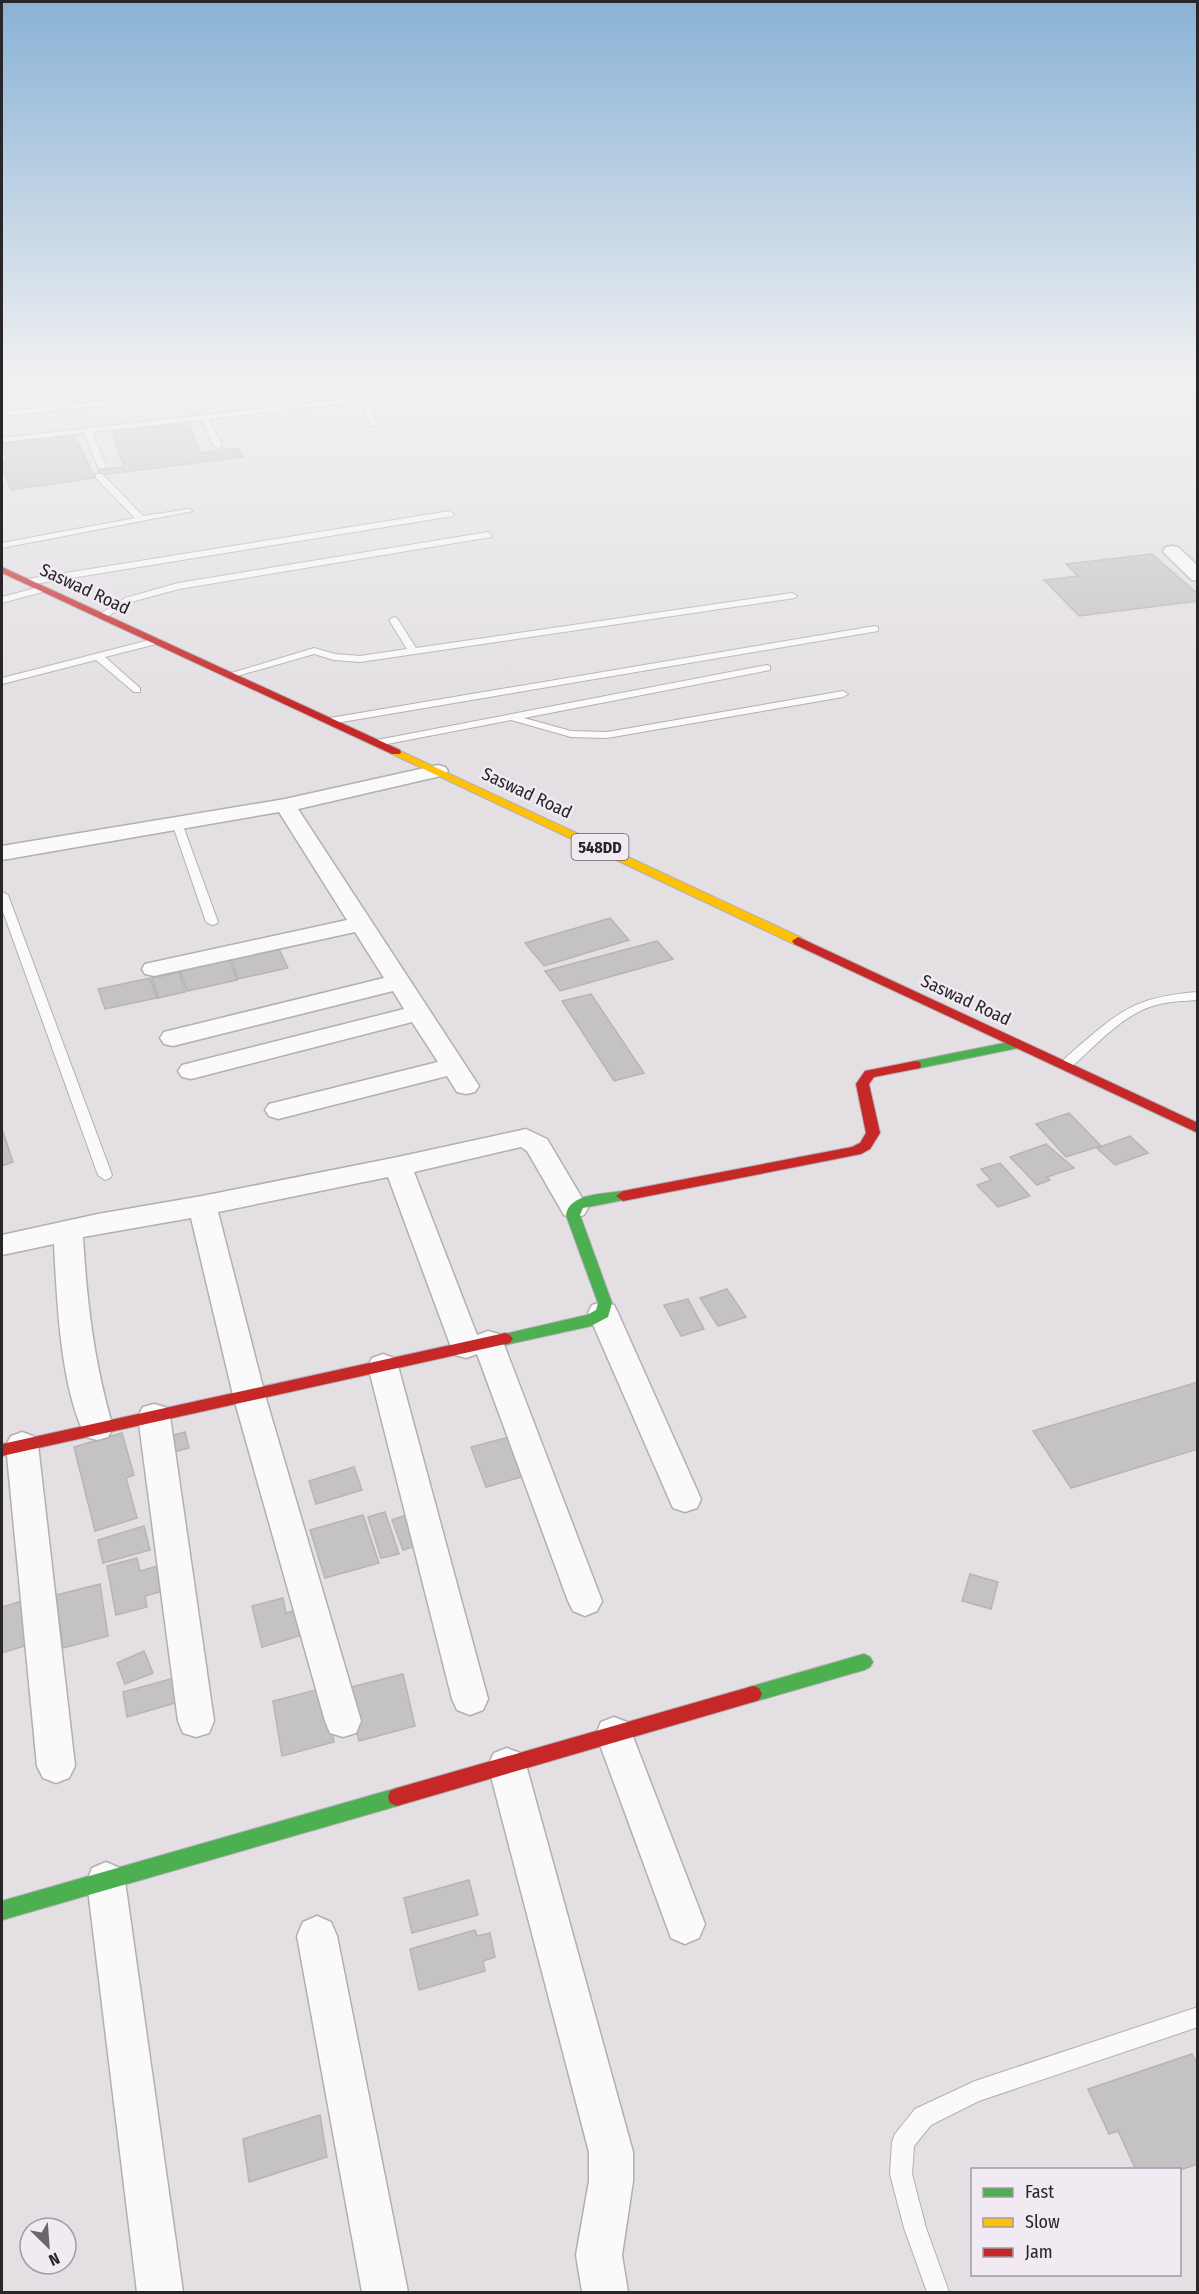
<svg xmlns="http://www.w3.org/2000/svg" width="1199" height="2294" viewBox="0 0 1199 2294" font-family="'Fira Sans Condensed',sans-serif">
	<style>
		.building { fill: #c5c2c3; stroke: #b7b4b5; stroke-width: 1.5 }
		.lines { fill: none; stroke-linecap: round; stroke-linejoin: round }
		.lane-casing { stroke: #b2afb2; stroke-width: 2 }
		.street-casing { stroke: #b2afb2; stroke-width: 3 }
		.fast-casing { stroke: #b2afb2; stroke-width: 2 }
		.slow-casing { stroke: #b2afb2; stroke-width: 2 }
		.jam-casing { stroke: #b2afb2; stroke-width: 2 }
		.lane { fill: #fbfafb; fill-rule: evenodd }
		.street { fill: #fbfafb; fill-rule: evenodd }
		.fast { fill: #4caf50; fill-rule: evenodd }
		.slow { fill: #ffc107; fill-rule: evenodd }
		.jam { fill: #c62828; fill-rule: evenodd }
		.labels { text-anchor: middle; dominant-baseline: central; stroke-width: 5; stroke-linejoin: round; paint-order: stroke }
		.shield { fill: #f2eaf2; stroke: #656165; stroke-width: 1.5 }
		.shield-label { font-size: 16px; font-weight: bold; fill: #282628 }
		.street-label { font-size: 18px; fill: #282628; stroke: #f2eaf2 }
	</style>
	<rect width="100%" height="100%" fill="#e3dfe3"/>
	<g class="building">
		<path d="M 187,421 L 201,453 L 238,448 L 243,457 L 100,475 L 98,470 L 124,467 L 112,430 Z"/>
		<path d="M 73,433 L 95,478 L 11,490 L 2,466 L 2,461 L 7,460 L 2,443 Z"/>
		<path d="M 1152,554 L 1198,594 L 1198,601 L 1079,616 L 1044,580 L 1078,576 L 1066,564 Z"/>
		<path d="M 610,918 L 629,940 L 544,966 L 525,943 Z"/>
		<path d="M 657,941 L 673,959 L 560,991 L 545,971 Z"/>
		<path d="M 279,949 L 288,968 L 238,979 L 231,960 Z"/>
		<path d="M 229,960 L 237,980 L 187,991 L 180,971 Z"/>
		<path d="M 179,972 L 185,992 L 158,998 L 152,978 Z"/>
		<path d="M 150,978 L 157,998 L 105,1009 L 98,989 Z"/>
		<path d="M 591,994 L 644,1073 L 614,1081 L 562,1001 Z"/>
		<path d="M 1069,1113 L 1101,1146 L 1066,1157 L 1036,1124 Z"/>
		<path d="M 2,1129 L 13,1162 L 2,1166 Z"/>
		<path d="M 1130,1136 L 1148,1153 L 1115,1165 L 1097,1148 Z"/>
		<path d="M 1046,1144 L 1074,1168 L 1047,1177 L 1050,1180 L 1037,1185 L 1010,1157 Z"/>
		<path d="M 1000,1163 L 1030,1196 L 998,1207 L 977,1185 L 991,1180 L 981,1169 Z"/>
		<path d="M 727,1289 L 746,1317 L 718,1326 L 700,1298 Z"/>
		<path d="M 688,1299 L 704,1329 L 681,1336 L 664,1305 Z"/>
		<path d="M 1198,1382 L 1198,1449 L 1071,1488 L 1033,1431 Z"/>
		<path d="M 185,1432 L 189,1448 L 166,1454 L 163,1438 Z"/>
		<path d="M 122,1433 L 134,1475 L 126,1478 L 137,1518 L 95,1531 L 74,1447 Z"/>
		<path d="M 517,1435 L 532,1474 L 486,1487 L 471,1447 Z"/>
		<path d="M 354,1467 L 362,1490 L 316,1504 L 309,1481 Z"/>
		<path d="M 385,1512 L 399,1554 L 381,1558 L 368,1517 Z"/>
		<path d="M 412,1513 L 424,1543 L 403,1550 L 392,1520 Z"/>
		<path d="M 363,1515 L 379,1563 L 325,1578 L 310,1530 Z"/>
		<path d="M 144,1526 L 150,1550 L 103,1563 L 98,1540 Z"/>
		<path d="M 137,1558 L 140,1571 L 165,1564 L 170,1589 L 145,1596 L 147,1607 L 116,1615 L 107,1566 Z"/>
		<path d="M 970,1574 L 998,1582 L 991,1609 L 962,1601 Z"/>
		<path d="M 100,1584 L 108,1636 L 63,1648 L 56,1595 Z"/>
		<path d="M 283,1598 L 286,1613 L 309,1606 L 316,1631 L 262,1647 L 252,1606 Z"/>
		<path d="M 25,1600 L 31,1644 L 2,1653 L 2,1607 Z"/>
		<path d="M 144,1651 L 153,1673 L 125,1684 L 117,1663 Z"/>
		<path d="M 403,1674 L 415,1726 L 359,1741 L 347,1688 Z"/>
		<path d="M 178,1677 L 182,1701 L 127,1717 L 123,1692 Z"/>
		<path d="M 324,1688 L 334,1742 L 282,1756 L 273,1701 Z"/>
		<path d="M 469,1880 L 478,1915 L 412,1933 L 404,1898 Z"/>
		<path d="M 475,1930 L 477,1936 L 490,1933 L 495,1957 L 483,1961 L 485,1971 L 419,1990 L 410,1949 Z"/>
		<path d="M 1192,2054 L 1198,2065 L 1198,2164 L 1180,2170 L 1136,2170 L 1118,2131 L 1109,2134 L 1088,2089 Z"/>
		<path d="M 320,2115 L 327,2157 L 249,2182 L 243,2139 Z"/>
	</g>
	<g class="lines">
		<g class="lane-casing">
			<g id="lane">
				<path d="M 45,385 L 73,385 L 2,394 L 2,390 Z"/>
				<path d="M 347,399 L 367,400 L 372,407 L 377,426 L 371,426 L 362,404 L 347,403 L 209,419 L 222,446 L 218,448 L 214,446 L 202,420 L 92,432 L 106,467 L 102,469 L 98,467 L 84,433 L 2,442 L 2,438 Z"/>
				<path d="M 105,401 L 109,403 L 108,405 L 2,416 L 2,412 Z"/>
				<path d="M 96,474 L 102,474 L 143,516 L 189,509 L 193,511 L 2,548 L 2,543 L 135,518 L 96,478 Z"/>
				<path d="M 450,511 L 454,514 L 453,516 L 28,585 L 24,582 L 28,579 Z"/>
				<path d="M 488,532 L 492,535 L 491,537 L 179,589 L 131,602 L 105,618 L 97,616 L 125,598 L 178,583 Z"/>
				<path d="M 43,586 L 47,589 L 46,591 L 2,603 L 2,597 Z"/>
				<path d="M 792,593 L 797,596 L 795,598 L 360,662 L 334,660 L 314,654 L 230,678 L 225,675 L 314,648 L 335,654 L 360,656 L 407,649 L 389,620 L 394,617 L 397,618 L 416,648 Z"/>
				<path d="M 875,626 L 878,627 L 878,631 L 330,724 L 325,721 L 330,718 Z"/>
				<path d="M 157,638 L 162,641 L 160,643 L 105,657 L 140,688 L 140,692 L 134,692 L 96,660 L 2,684 L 2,678 Z"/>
				<path d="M 767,665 L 770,666 L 770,670 L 524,718 L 571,731 L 607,732 L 843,691 L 848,694 L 843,697 L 607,738 L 571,737 L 511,720 L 377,746 L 372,743 L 377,740 Z"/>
				<path d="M 177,820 L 182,823 L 218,922 L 216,924 L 212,925 L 206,922 L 172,823 Z"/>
				<path d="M 2,892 L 8,895 L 112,1175 L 110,1178 L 105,1180 L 98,1175 L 2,909 Z"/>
				<path d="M 1198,992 L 1198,1000 C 1184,1001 1169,1001 1156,1005 C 1122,1014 1096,1046 1070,1068 L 1065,1069 L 1059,1065 C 1066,1056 1077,1048 1086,1040 C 1125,1006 1145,996 1198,992 Z"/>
				<path d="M 1198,2007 L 1198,2027 L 979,2101 L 931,2125 L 914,2146 L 912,2174 L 926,2228 L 949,2292 L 927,2292 L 904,2228 L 890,2174 L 892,2142 L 895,2134 L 915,2109 L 975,2081 Z"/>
			</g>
		</g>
		<g class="street-casing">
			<g id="street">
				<path d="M 1172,546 L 1178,547 L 1198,566 L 1198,581 L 1192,580 L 1166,555 L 1163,551 L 1166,547 Z"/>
				<path d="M 438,765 L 445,767 L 448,771 L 445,775 L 298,809 L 479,1086 L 475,1092 L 466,1094 L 457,1092 L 447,1076 L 278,1119 L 269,1116 L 265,1110 L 269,1104 L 438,1062 L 412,1022 L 191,1079 L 182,1077 L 178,1071 L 182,1065 L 404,1009 L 393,991 L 173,1046 L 164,1044 L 160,1038 L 164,1032 L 384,978 L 355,932 L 154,976 L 145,974 L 142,969 L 145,964 L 154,962 L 347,920 L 279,812 L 2,860 L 2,846 L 285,799 Z"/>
				<path d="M 526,1129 L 547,1139 L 588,1208 L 584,1215 L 574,1218 L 564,1215 L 527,1151 L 521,1147 L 414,1172 L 477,1335 L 488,1331 L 499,1334 L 503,1342 L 602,1601 L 597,1611 L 585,1616 L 573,1611 L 568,1601 L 477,1354 L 466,1358 L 455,1355 L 451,1347 L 388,1177 L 218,1212 L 265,1395 L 361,1721 L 356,1733 L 343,1737 L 330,1733 L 325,1721 L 233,1395 L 191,1218 L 83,1237 C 87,1305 94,1362 113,1428 L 108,1437 L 97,1440 L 86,1437 C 60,1388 57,1299 54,1244 L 2,1255 L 2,1235 L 98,1214 L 202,1196 L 398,1157 Z"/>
				<path d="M 603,1302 L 614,1305 L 618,1313 L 701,1499 L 697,1508 L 685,1512 L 673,1508 L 669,1499 L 588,1313 L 592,1305 Z"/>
				<path d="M 383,1354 L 394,1358 L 398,1366 L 488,1699 L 483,1710 L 470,1715 L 457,1710 L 452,1699 L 368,1366 L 372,1358 Z"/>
				<path d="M 154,1404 L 165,1407 L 170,1416 L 214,1721 L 209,1733 L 196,1737 L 183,1733 L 178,1721 L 138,1416 L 143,1407 Z"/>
				<path d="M 22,1432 L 33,1436 L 38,1445 L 75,1766 L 69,1778 L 56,1783 L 43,1778 L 37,1766 L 6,1445 L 11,1436 Z"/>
				<path d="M 614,1717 L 627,1722 L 632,1734 L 705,1924 L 699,1938 L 685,1944 L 671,1938 L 596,1734 L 601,1722 Z"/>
				<path d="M 507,1748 L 520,1753 L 526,1765 L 633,2152 L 633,2181 L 622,2255 L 628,2292 L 582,2292 L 576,2255 L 589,2181 L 589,2152 L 488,1765 L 494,1753 Z"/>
				<path d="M 106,1862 L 120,1868 L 125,1881 L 183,2292 L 137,2292 L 87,1881 L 92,1868 Z"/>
				<path d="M 317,1916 L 331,1922 L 337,1936 L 408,2292 L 362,2292 L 297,1936 L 303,1922 Z"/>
			</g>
		</g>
		<g class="fast-casing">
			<g id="fast">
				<path d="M 1019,1040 L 1025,1044 L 1023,1047 L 915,1069 L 909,1065 L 915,1061 Z"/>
				<path d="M 623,1191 L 628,1193 L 630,1196 L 628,1199 L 583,1208 L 580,1215 L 612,1303 L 608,1317 L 591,1326 L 505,1345 L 500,1343 L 497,1339 L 500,1335 L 587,1315 L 596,1310 L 598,1303 L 566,1215 C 569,1193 605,1194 623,1191 Z"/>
				<path d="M 864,1654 L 870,1657 L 873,1662 L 870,1667 L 864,1670 L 753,1702 L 747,1700 L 744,1694 L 747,1688 L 753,1686 Z"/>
				<path d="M 397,1788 L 404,1791 L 406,1797 L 404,1803 L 397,1806 L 2,1920 L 2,1901 Z"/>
			</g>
		</g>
		<g class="slow-casing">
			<path id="slow" d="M 396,749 L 802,938 L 804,941 L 798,945 L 794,944 L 392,754 L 392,750 Z"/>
		</g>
		<g class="jam-casing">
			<g id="jam">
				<path d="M 2,567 L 400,750 L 401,752 L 400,754 L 392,754 L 2,573 Z"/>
				<path d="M 798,937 L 1198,1123 L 1198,1133 L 794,944 L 792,941 Z"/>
				<path d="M 915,1061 L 920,1062 L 921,1065 L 920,1068 L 874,1077 L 869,1084 L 880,1133 L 870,1149 L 861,1154 L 623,1201 L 616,1196 L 623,1191 L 852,1147 L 860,1143 L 866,1133 L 856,1084 L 865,1071 Z"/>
				<path d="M 505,1333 L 510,1335 L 513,1339 L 510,1343 L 2,1456 L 2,1444 Z"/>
				<path d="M 753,1686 L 759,1688 L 762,1694 L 759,1700 L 753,1702 L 397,1806 L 390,1803 L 388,1797 L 390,1791 L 397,1788 Z"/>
			</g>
		</g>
		<use href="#lane" class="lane"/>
		<use href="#street" class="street"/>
		<use href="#fast" class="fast"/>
		<use href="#slow" class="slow"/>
		<use href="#jam" class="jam"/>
	</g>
	<linearGradient id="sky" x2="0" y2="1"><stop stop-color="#89b2d6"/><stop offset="0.54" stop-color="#f2f1f2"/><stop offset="1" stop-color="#f2f1f2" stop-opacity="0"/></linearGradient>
	<rect width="1199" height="707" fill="url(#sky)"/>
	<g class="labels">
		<rect class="shield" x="571.5" y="834" width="57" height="26" rx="4.5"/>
		<g class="shield-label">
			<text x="600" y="847">548DD</text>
		</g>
		<g class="street-label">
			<text transform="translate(85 589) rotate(25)">Saswad Road</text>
			<text transform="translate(527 793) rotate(25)">Saswad Road</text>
			<text transform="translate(966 1000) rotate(25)">Saswad Road</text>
		</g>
	</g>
	<rect width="1199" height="2294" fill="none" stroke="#282628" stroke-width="6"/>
	<rect x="971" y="2168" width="210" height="108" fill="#f2eaf2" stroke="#a19ca1" stroke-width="1.5"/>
	<rect x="983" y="2188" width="30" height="9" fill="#4caf50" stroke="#a19ca1" stroke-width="1.5"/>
	<text x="1025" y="2198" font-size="18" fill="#282628">Fast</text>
	<rect x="983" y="2218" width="30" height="9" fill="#ffc107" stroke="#a19ca1" stroke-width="1.5"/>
	<text x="1025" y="2228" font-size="18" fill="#282628">Slow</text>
	<rect x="983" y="2248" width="30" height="9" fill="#c62828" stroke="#a19ca1" stroke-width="1.5"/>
	<text x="1025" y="2258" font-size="18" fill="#282628">Jam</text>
	<g transform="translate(48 2246) rotate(155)"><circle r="28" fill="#f2eaf2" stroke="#a19ca1" stroke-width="1.5"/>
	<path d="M0-4.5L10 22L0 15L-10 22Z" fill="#696769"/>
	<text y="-9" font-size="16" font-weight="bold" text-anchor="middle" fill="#282628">N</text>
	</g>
</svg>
